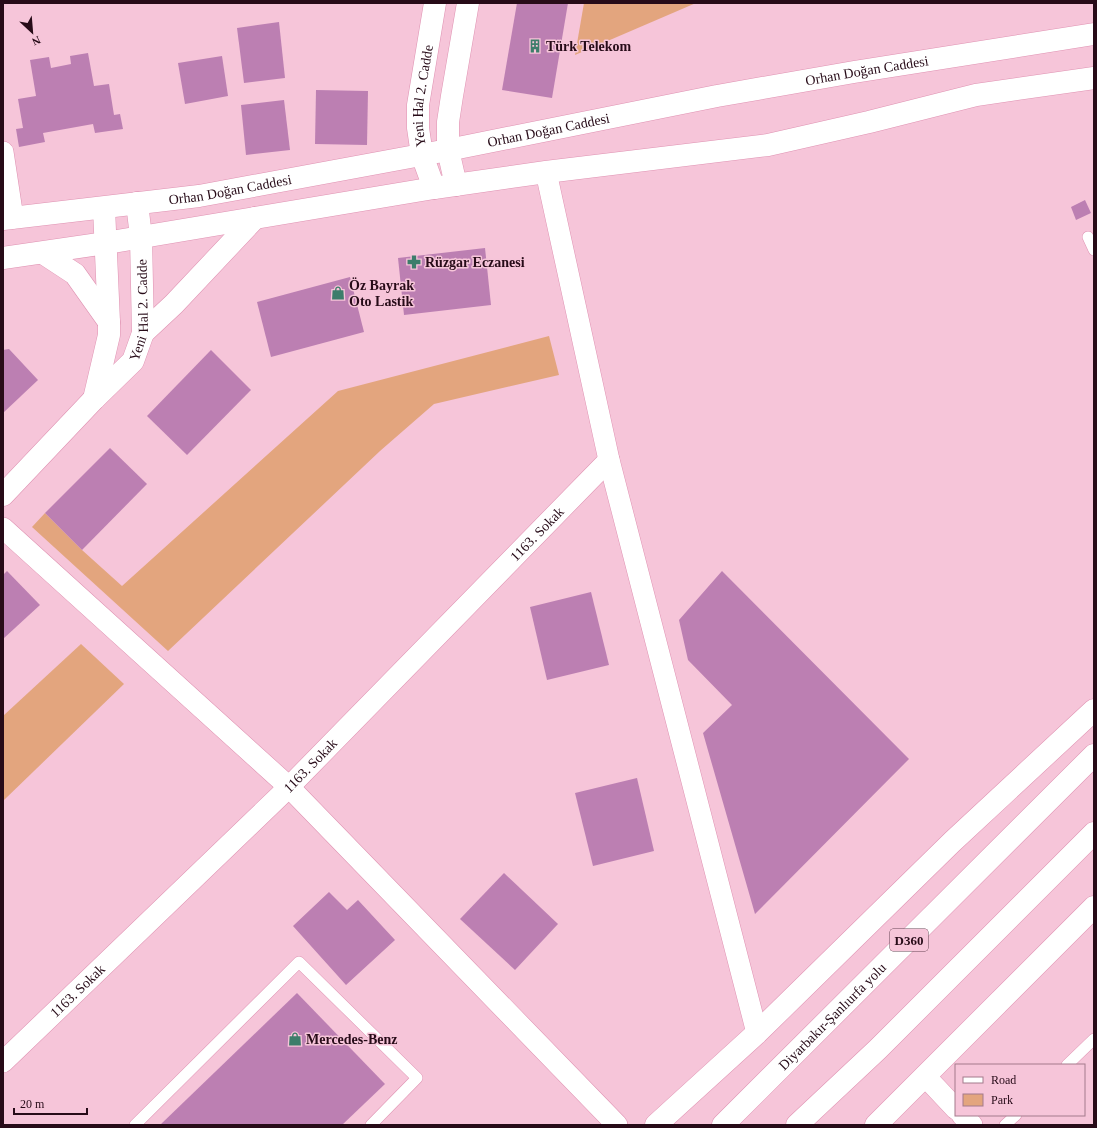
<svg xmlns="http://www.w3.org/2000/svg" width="1097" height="1128" viewBox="0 0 1097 1128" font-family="'Times New Roman',serif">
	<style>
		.green { fill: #e3a57e }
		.building { fill: #bc7fb2 }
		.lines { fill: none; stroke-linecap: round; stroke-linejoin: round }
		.lane-casing { stroke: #df92b2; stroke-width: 12 }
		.street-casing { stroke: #df92b2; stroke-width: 22 }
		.secondary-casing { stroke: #df92b2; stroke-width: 23 }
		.highway-casing { stroke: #df92b2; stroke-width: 23 }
		.lane { stroke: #fff; stroke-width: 11 }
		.street { stroke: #fff; stroke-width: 21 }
		.secondary { stroke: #fff; stroke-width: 22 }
		.highway { stroke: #fff; stroke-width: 22 }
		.labels { text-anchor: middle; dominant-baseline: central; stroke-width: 3; stroke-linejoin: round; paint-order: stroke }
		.shield { fill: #f6c5d9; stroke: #654352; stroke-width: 1 }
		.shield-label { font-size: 13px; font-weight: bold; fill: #270b18 }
		.poi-label { font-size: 14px; font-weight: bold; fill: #270b18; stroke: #f6c5d9; text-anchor: start }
		.street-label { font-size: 14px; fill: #270b18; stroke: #f6c5d9 }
	</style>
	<rect width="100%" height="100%" fill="#f6c5d9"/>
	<g class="green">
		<path d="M 584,3 L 696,3 L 575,55 Z"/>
		<path d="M 549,336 L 559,375 L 434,404 L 380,451 L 168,651 L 32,527 L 45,513 L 82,550 L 122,586 L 338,391 Z"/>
		<path d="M 81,644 L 124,684 L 3,801 L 3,716 Z"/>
	</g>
	<g class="building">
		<path d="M 517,3 L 568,3 L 552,98 L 502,90 Z"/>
		<path d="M 279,22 L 285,78 L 244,83 L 237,28 Z"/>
		<path d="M 88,53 L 94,86 L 109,84 L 114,115 L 120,114 L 123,129 L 95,133 L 93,124 L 43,133 L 45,142 L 19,147 L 16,129 L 23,128 L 18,99 L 36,96 L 30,60 L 49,57 L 51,68 L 71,64 L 70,56 Z"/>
		<path d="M 222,56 L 228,96 L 185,104 L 178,63 Z"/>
		<path d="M 316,90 L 368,91 L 367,145 L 315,144 Z"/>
		<path d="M 284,100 L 290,150 L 246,155 L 241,105 Z"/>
		<path d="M 1085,200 L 1091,213 L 1076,220 L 1071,207 Z"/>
		<path d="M 485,248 L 491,305 L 404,315 L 398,258 Z"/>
		<path d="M 350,277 L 364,332 L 271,357 L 257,302 Z"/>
		<path d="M 9,349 L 38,380 L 3,413 L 3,350 Z"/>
		<path d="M 211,350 L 251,390 L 187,455 L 147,416 Z"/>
		<path d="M 110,448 L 147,484 L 82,550 L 45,513 Z"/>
		<path d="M 7,571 L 40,605 L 3,639 L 3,575 Z"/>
		<path d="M 722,571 L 909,759 L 755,914 L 703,733 L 732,705 L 688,660 L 679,620 Z"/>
		<path d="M 591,592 L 609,665 L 547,680 L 530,607 Z"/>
		<path d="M 637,778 L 654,851 L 593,866 L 575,793 Z"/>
		<path d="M 504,873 L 558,924 L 515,970 L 460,919 Z"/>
		<path d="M 329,892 L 347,910 L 358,900 L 395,940 L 346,985 L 293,926 Z"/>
		<path d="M 297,993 L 385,1084 L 342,1125 L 160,1125 Z"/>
	</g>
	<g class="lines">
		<g class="lane-casing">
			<g id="lane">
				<path d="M 1088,237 L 1094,250"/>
				<path d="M 1067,1065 L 1094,1039"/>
				<path d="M 135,1125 L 299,962 L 417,1078 L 371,1125"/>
				<path d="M 1005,1125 L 1016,1115"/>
			</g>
		</g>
		<g class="street-casing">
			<g id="street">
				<path d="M 3,152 L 13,218"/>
				<path d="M 546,172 L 609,460 L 757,1033"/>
				<path d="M 3,528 L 289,787 L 617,1125"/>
				<path id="s1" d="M 3,1062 L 289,787 L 609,460"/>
				<path d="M 925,1076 L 956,1109"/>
				<path d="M 962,1115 L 972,1125"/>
			</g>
		</g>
		<g class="secondary-casing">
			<g id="secondary">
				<path d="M 456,185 L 448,150 L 448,122 L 452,96 L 468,3"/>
				<path id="s2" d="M 434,188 L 422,155 L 418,128 L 418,105 L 435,3"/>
				<path id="s3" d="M 3,219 L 199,196 L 448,150 L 717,96 L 854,72 L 1094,34"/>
				<path d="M 43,253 L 75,274 L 109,322"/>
				<path d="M 3,258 L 106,243 L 434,188 L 546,172 L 768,145 L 869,122 L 976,95 L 1094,78"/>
				<path d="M 143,333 L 174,304 L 255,218"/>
				<path d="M 94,399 L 109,335 L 109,322 L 104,208"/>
				<path id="s4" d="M 3,495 L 94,399 L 133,361 L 143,333 L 141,237 L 137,203"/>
			</g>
		</g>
		<g class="highway-casing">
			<g id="highway">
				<path d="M 656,1125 L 757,1033 L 952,842 L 1094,710"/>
				<path id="s5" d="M 723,1125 L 1094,755"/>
				<path d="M 797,1125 L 878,1049 L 1094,833"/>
				<path d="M 876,1125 L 1094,907"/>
			</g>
		</g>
		<use href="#lane" class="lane"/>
		<use href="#street" class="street"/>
		<use href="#secondary" class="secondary"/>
		<use href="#highway" class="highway"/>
	</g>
	<defs>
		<g id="building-bare" transform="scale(1.08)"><path d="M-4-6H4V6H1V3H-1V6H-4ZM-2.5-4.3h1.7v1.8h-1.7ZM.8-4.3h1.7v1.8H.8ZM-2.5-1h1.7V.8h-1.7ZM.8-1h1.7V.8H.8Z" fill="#3d7d6b" stroke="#f6c5d9" stroke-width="2.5" paint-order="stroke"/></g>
		<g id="pharmacy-bare" transform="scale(1.08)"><path d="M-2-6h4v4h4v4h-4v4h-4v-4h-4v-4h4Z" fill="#3d7d6b" stroke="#f6c5d9" stroke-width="2.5" paint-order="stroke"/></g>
		<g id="shop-bare" transform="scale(1.08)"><path d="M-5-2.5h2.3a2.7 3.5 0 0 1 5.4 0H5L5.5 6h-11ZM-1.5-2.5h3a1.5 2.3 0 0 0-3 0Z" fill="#3d7d6b" stroke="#f6c5d9" stroke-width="2.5" paint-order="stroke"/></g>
	</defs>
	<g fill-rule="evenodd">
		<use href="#building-bare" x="535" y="46"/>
		<use href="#pharmacy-bare" x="414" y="262"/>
		<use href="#shop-bare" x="338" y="293"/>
		<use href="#shop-bare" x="295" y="1039"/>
	</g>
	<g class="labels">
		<rect class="shield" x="890" y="929" width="38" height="22" rx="3"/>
		<g class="shield-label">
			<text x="909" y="940">D360</text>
		</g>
		<g class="poi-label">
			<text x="546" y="46">Türk Telekom</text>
			<text x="425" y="262">Rüzgar Eczanesi</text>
			<text x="349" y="285">Öz Bayrak<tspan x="349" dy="16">Oto Lastik</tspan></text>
			<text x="306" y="1039">Mercedes-Benz</text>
		</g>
		<g class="street-label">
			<text stroke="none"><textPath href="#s3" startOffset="877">Orhan Doğan Caddesi</textPath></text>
			<text stroke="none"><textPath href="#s2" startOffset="95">Yeni Hal 2. Cadde</textPath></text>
			<text stroke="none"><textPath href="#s3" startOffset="553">Orhan Doğan Caddesi</textPath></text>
			<text stroke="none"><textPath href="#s3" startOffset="229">Orhan Doğan Caddesi</textPath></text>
			<text stroke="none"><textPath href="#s4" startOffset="239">Yeni Hal 2. Cadde</textPath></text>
			<text stroke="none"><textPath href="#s1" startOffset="751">1163. Sokak</textPath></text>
			<text stroke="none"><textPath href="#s1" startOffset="427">1163. Sokak</textPath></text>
			<text stroke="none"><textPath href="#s1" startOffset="103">1163. Sokak</textPath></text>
			<text stroke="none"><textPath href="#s5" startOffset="154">Diyarbakır-Şanlıurfa yolu</textPath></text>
		</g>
	</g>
	<rect width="1097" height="1128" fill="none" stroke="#270b18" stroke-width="8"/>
	<rect x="955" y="1064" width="130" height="52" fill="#f6c5d9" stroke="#a37b8c"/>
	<rect x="963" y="1077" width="20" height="6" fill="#ffffff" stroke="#a37b8c"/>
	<text x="991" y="1084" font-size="12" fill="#270b18">Road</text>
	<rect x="963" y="1094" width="20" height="12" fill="#e3a57e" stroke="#a37b8c"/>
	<text x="991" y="1104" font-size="12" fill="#270b18">Park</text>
	<g transform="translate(32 32) rotate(154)" stroke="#f6c5d9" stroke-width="3" paint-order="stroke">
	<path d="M0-3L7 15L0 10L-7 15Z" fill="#270b18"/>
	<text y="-6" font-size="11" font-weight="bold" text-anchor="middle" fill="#270b18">N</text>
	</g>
	<path d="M14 1108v6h73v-6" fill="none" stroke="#270b18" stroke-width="2"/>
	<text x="20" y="1108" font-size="12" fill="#270b18" stroke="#f6c5d9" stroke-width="3" paint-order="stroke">20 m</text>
</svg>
